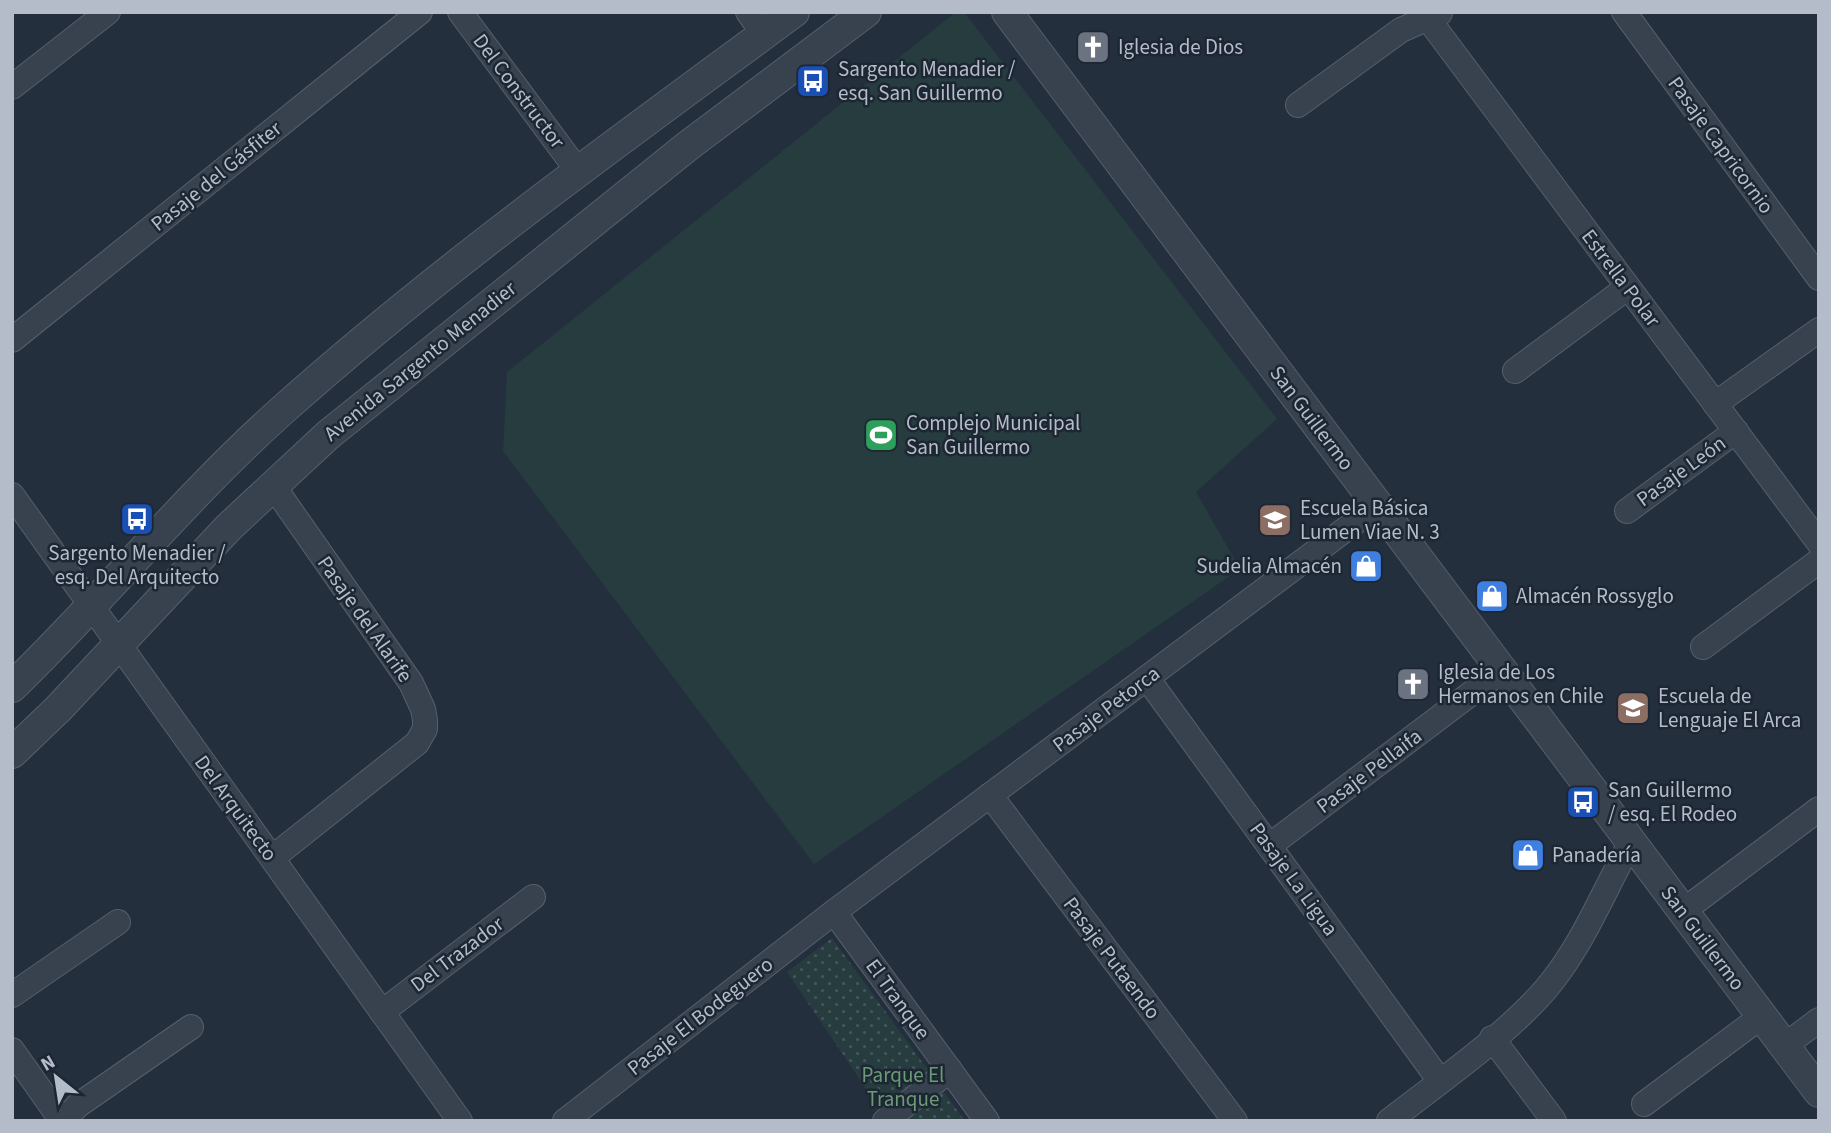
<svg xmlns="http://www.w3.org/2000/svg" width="1831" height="1133" viewBox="0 0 1831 1133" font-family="'Source Sans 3',sans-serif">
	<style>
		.grass { fill: #263c3f }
		.park { fill: url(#park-dots) }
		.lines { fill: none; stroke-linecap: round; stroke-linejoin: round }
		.minor-casing { stroke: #565f6c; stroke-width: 26 }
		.tertiary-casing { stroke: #565f6c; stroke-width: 32 }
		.minor { stroke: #38414e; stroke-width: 24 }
		.tertiary { stroke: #38414e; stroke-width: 30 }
		.labels { text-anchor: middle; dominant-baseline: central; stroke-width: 5; stroke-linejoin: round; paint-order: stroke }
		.poi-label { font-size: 21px; fill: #b4bcc9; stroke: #1d2633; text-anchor: start }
		.street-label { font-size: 21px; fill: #b4bcc9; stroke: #1d2633 }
		.park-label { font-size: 21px; fill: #6b9a76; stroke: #1d2633 }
	</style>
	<defs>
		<pattern id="park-dots" width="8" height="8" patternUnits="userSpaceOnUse" patternTransform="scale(1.75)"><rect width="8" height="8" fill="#263c3f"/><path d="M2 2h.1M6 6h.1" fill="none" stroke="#435659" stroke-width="1.8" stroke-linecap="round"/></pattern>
	</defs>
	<rect width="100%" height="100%" fill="#242f3e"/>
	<path class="grass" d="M 956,12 L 964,12 L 1277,419 L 1196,492 L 1240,569 L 814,864 L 503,451 L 507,372 Z"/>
	<path class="park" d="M 832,938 L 965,1121 L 888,1121 L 787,972 Z"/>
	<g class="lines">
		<g class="minor-casing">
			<g id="minor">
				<path d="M 460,12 L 578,171"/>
				<path d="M 748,12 L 764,34"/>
				<path d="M 1423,12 L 1819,543"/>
				<path d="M 1624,12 L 1819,278"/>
				<path d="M 12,87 L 108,12"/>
				<path d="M 1298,105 L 1401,30 L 1440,13"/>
				<path d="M 12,340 L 420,12"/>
				<path d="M 1515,371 L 1628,287"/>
				<path d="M 1715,404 L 1819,330"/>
				<path d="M 12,495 L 460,1121"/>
				<path d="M 1627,511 L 1736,431"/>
				<path d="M 1703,647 L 1819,561"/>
				<path d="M 1147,678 L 1440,1081"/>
				<path d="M 990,795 L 1235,1121"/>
				<path d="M 1269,846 L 1502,670"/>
				<path d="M 272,858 L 417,743 L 425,729 L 425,720 L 423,709 L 411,683 L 274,487"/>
				<path d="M 1683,911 L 1819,809"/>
				<path d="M 834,912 L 987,1121"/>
				<path d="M 12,995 L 118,922"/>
				<path d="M 382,1012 L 533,897"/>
				<path d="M 1492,1038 L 1554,1121"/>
				<path d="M 1784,1046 L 1819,1020"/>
				<path d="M 12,1050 L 62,1121"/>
				<path d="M 1644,1104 L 1762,1016"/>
				<path d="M 64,1121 L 77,1106 L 191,1027"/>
				<path d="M 565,1121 L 834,912 L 1378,505"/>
				<path d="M 885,1121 L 950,1070"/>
				<path d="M 1389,1121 C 1439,1082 1504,1037 1545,990 C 1582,947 1603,892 1631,842"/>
			</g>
		</g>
		<g class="tertiary-casing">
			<g id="tertiary">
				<path d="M 1007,12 L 1819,1092"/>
				<path d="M 12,687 C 103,599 183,500 277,415 C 440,269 618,142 794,12"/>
				<path d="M 12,753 L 58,709 L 229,527 L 328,435 L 689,145 L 866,12"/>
			</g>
		</g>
		<use href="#minor" class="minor"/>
		<use href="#tertiary" class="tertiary"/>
	</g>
	<defs>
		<g id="church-square" transform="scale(1.75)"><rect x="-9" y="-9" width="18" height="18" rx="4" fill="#6b7280" stroke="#1d2633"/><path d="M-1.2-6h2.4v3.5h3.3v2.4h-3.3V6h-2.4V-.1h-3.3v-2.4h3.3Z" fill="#fff"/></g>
		<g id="bus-square" transform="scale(1.75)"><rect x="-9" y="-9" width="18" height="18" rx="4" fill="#1a4fb4" stroke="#1d2633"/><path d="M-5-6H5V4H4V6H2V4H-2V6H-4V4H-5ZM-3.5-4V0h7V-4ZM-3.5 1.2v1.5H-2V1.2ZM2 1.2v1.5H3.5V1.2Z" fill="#fff"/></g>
		<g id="stadium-square" transform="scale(1.75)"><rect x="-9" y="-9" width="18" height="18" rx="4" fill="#2e9e5b" stroke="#1d2633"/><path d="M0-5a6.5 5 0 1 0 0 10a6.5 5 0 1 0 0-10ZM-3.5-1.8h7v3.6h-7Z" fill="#fff"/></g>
		<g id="school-square" transform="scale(1.75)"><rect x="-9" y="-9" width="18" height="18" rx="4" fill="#8d6e63" stroke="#1d2633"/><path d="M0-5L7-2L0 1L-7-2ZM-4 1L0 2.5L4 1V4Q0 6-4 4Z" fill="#fff"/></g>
		<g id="shop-square" transform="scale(1.75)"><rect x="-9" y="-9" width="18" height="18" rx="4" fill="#3f7fe0" stroke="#1d2633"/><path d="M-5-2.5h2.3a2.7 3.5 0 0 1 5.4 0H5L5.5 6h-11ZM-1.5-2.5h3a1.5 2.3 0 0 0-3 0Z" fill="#fff"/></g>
	</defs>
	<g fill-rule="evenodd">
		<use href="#church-square" x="1093" y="47"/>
		<use href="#bus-square" x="813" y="81"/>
		<use href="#stadium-square" x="881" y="435"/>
		<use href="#bus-square" x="137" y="519"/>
		<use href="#school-square" x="1275" y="520"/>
		<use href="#shop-square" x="1366" y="566"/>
		<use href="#shop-square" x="1492" y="596"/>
		<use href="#church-square" x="1413" y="684"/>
		<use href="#school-square" x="1633" y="708"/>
		<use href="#bus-square" x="1583" y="802"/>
		<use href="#shop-square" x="1528" y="855"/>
	</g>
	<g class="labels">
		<g class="poi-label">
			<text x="1118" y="47">Iglesia de Dios</text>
			<text x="838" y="69">Sargento Menadier /<tspan x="838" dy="24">esq. San Guillermo</tspan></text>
			<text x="906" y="423">Complejo Municipal<tspan x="906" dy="24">San Guillermo</tspan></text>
			<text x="1300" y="508">Escuela Básica<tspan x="1300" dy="24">Lumen Viae N. 3</tspan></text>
			<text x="137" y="553" text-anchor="middle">Sargento Menadier /<tspan x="137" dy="24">esq. Del Arquitecto</tspan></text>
			<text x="1342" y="566" text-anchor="end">Sudelia Almacén</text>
			<text x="1516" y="596">Almacén Rossyglo</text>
			<text x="1438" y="672">Iglesia de Los<tspan x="1438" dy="24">Hermanos en Chile</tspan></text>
			<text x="1658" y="696">Escuela de<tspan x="1658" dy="24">Lenguaje El Arca</tspan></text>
			<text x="1608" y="790">San Guillermo<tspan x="1608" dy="24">/ esq. El Rodeo</tspan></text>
			<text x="1552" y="855">Panadería</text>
		</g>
		<g class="street-label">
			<text transform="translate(519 91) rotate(53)">Del Constructor</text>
			<text transform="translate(1721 145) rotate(54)">Pasaje Capricornio</text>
			<text transform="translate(216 176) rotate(-39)">Pasaje del Gásfiter</text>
			<text transform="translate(1621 278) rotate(53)">Estrella Polar</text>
			<text transform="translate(420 361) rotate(-39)">Avenida Sargento Menadier</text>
			<text transform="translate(1312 418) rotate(53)">San Guillermo</text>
			<text transform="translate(1681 471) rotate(-36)">Pasaje León</text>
			<text transform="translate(365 619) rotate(55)">Pasaje del Alarife</text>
			<text transform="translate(1106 709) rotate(-37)">Pasaje Petorca</text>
			<text transform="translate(1369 771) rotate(-37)">Pasaje Pellaifa</text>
			<text transform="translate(236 808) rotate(54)">Del Arquitecto</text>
			<text transform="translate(1294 879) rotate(54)">Pasaje La Ligua</text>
			<text transform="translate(1703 938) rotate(53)">San Guillermo</text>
			<text transform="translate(457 954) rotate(-37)">Del Trazador</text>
			<text transform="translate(1112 958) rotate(53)">Pasaje Putaendo</text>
			<text transform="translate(898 999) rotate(54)">El Tranque</text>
			<text transform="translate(700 1016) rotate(-38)">Pasaje El Bodeguero</text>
		</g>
		<g class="park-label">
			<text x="903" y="1075">Parque El<tspan x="903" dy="24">Tranque</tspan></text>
		</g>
	</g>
	<rect width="1831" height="1133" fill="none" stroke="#b4bcc9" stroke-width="28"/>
	<g transform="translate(56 1077) rotate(330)" stroke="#1d2633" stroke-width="5" paint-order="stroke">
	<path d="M0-5L12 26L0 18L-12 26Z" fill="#b4bcc9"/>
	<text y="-10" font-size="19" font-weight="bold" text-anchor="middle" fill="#b4bcc9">N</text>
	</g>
</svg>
